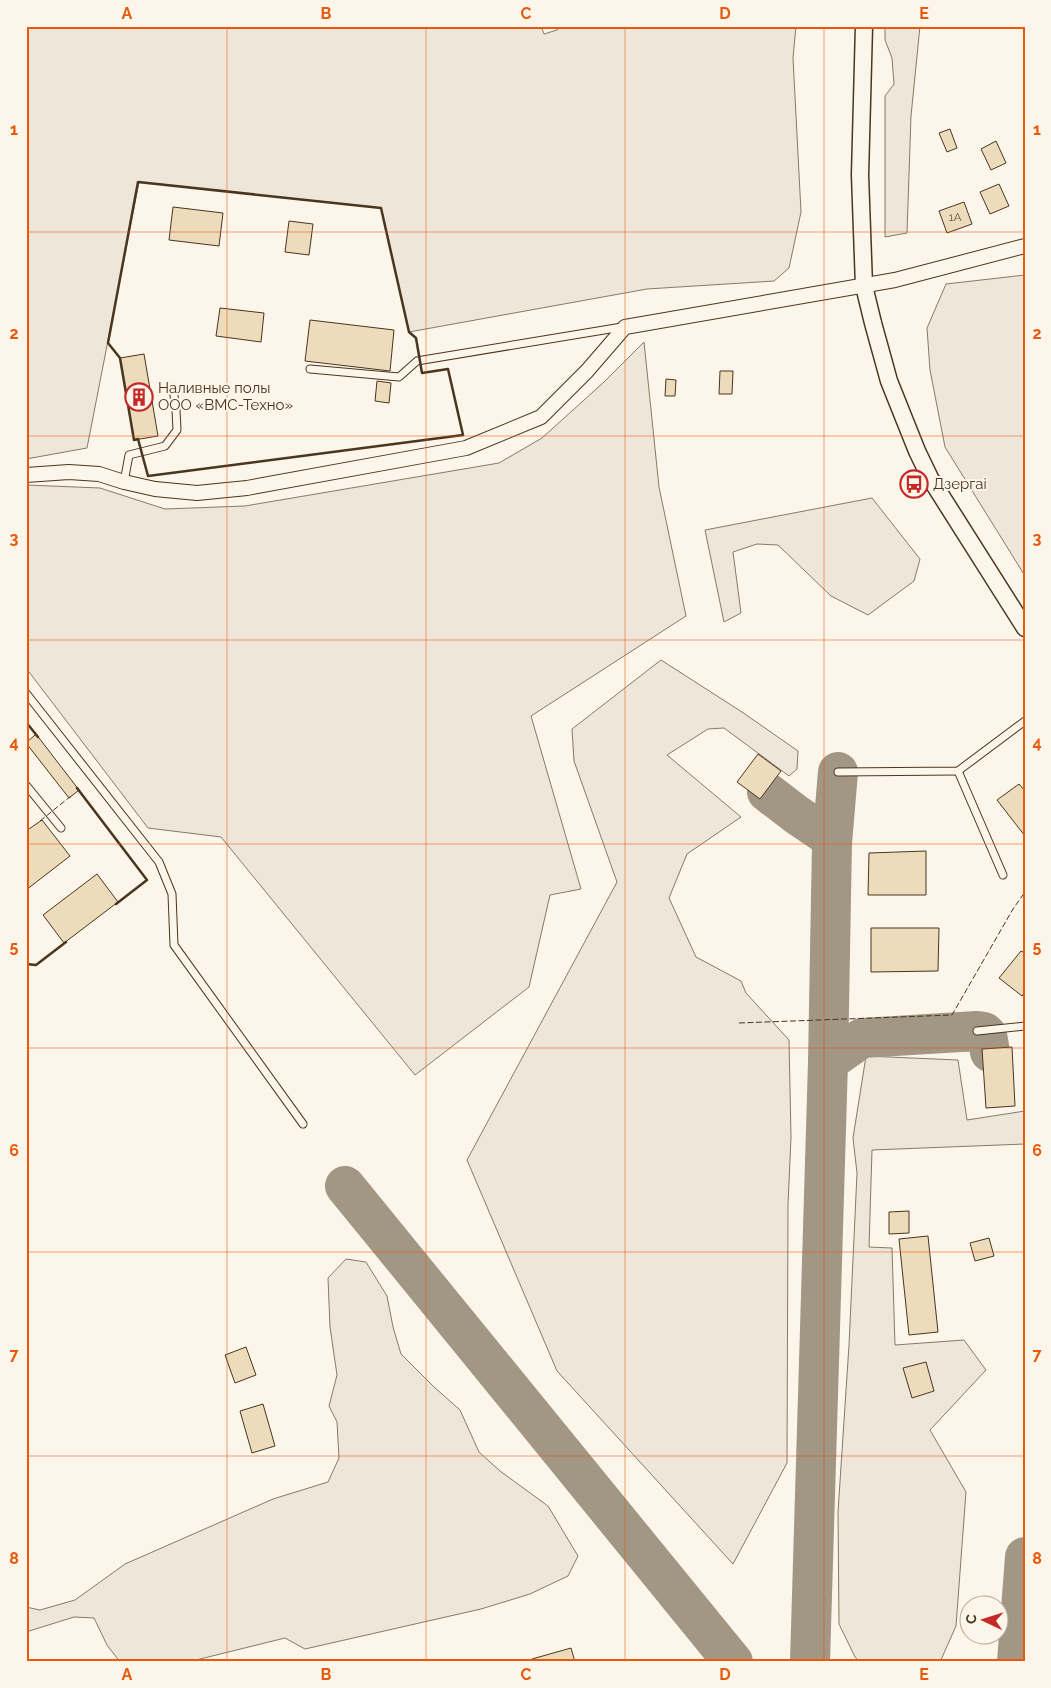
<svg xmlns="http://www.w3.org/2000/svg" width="1051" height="1688" viewBox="0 0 1051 1688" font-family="Raleway,sans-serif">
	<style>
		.green { fill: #ede6d9; stroke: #887966 }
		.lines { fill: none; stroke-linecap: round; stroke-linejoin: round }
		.taxiway { stroke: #a29684; stroke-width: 40 }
		.building { fill: #ecdcbc; stroke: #4a3520 }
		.service-casing { stroke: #4a3520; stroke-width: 9 }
		.minor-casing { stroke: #4a3520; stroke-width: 16 }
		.tertiary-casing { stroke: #4a3520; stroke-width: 19 }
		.service { stroke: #fbf6e9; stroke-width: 7 }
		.minor { stroke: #fbf6e9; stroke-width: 14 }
		.tertiary { stroke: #fbf6e9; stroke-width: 16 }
		.fence { stroke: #4a3520; stroke-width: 1; stroke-dasharray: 6 2.5; stroke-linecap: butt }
		.wall { stroke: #4a3520; stroke-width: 2.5 }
		.grid { fill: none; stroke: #e8590c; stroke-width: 1; stroke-opacity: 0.55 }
		.labels { text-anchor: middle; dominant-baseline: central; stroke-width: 4; stroke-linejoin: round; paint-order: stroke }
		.number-label { font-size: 12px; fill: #725f47 }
		.poi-label { font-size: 15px; fill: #4a3520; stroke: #fbf6e9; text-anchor: start }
		.neatline { fill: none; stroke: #e8590c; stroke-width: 2 }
		.grid-label { font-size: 16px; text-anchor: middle; font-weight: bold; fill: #e8590c }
	</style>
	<rect width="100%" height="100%" fill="#fbf6e9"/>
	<g class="green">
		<path d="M 26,26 L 541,26 L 544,34 L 557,30 L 562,26 L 796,26 L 793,58 L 801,212 L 789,268 L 774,281 L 647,289 L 409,332 L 381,208 L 139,182 L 87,448 L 26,459 Z"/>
		<path d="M 885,26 L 920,26 L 911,116 L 907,233 L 885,237 L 885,96 L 894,84 L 892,58 L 885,40 Z"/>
		<path d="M 1025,275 L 1025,576 L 945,447 L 930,370 L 927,328 L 946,284 Z"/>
		<path d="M 644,342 L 659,487 L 686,616 L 531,716 L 581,889 L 550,895 L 529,987 L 415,1075 L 221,837 L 148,828 L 26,668 L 26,485 L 100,488 L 165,509 L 245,506 L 499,463 L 542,438 L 604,382 Z"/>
		<path d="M 872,498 L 920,559 L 914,581 L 868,615 L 831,596 L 778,545 L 757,544 L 733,552 L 741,613 L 724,622 L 705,530 Z"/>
		<path d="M 661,660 L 742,712 L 798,751 L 797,769 L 789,776 L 724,728 L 708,729 L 667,755 L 741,817 L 687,854 L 669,898 L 696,957 L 741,981 L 746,993 L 789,1040 L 791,1137 L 788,1205 L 787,1463 L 733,1564 L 557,1371 L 467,1160 L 617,882 L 574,761 L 572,729 Z"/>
		<path d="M 866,1056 L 958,1060 L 967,1120 L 1025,1111 L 1025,1144 L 872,1150 L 869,1247 L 892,1248 L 895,1345 L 964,1340 L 986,1370 L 930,1430 L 966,1492 L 956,1626 L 940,1662 L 860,1662 L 855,1657 L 839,1624 L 838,1512 L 849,1345 L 857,1173 L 853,1138 Z"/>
		<path d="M 346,1259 L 366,1262 L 387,1296 L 393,1327 L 401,1354 L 433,1386 L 460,1410 L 479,1452 L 500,1471 L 548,1506 L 578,1556 L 568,1576 L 530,1594 L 481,1609 L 305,1649 L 285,1638 L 188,1662 L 120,1662 L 107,1645 L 94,1618 L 74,1617 L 26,1632 L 26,1607 L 40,1610 L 75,1600 L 125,1564 L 273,1499 L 328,1482 L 339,1458 L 337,1422 L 329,1406 L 337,1375 L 330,1327 L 328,1278 Z"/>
	</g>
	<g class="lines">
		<g class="taxiway">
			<path d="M 767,792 L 797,815 L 828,836 L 832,843"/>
			<path d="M 828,1062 L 862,1038 L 977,1031 L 984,1032 L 987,1035 L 990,1052"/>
			<path d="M 345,1186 L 733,1662"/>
			<path d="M 810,1662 L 828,1062 L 832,843 L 838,772"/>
			<path d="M 1017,1662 L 1025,1557"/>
		</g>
	</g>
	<g class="building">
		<path d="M 950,129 L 957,148 L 947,152 L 939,133 Z"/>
		<path d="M 996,141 L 1006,163 L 991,170 L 981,149 Z"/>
		<path d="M 999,184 L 1009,206 L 990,214 L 980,192 Z"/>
		<path d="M 964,202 L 972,224 L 947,233 L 939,211 Z"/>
		<path d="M 173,207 L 223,213 L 219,246 L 169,240 Z"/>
		<path d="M 289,221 L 313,224 L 309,255 L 285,252 Z"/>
		<path d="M 220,308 L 264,313 L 261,342 L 216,336 Z"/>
		<path d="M 310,320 L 394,330 L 390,371 L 305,361 Z"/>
		<path d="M 144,354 L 158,436 L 134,440 L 120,358 Z"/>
		<path d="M 720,371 L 733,371 L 732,394 L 719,394 Z"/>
		<path d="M 666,379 L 676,380 L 675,396 L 665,396 Z"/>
		<path d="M 377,381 L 391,383 L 389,403 L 375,401 Z"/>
		<path d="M 36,734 L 79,790 L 69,798 L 26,743 Z"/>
		<path d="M 758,754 L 781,771 L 760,799 L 737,782 Z"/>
		<path d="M 1019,784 L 1025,791 L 1025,836 L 997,800 Z"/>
		<path d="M 42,820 L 70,856 L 26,890 L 26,831 Z"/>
		<path d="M 926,851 L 926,895 L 868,895 L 869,853 Z"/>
		<path d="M 97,874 L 118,902 L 64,943 L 43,915 Z"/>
		<path d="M 871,928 L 939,928 L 938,971 L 871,972 Z"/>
		<path d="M 1021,951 L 1025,953 L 1025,992 L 1022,996 L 999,978 Z"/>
		<path d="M 1012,1047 L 1015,1106 L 986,1108 L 982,1049 Z"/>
		<path d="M 909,1211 L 909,1233 L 889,1234 L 889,1212 Z"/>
		<path d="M 928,1236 L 938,1332 L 909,1335 L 899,1239 Z"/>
		<path d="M 989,1238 L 994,1256 L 975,1261 L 970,1243 Z"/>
		<path d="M 246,1347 L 256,1375 L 235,1383 L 225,1355 Z"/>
		<path d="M 926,1362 L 934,1391 L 912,1398 L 903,1368 Z"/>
		<path d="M 263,1404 L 275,1446 L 252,1453 L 240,1411 Z"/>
		<path d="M 571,1648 L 575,1662 L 533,1662 L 532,1659 Z"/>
	</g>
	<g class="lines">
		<g class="service-casing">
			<g id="service">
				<path d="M 310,369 L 399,377 L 417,361 L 622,327"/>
				<path d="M 124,482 L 129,455 L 165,446 L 177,430 L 176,410 L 173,388"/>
				<path d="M 26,693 L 159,862 L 172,894 L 174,945 L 303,1124"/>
				<path d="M 958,771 L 1003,875"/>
				<path d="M 838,772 L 958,771 L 1025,721"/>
				<path d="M 26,785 L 61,828"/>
				<path d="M 977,1031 L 1025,1026"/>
			</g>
		</g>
		<g class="minor-casing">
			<path id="minor" d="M 26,475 L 69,472 L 99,474 L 124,482 L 155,489 L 197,493 L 247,488 L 466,448 L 541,417 L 587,371 L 625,327 L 895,280 L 1025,246"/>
		</g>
		<g class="tertiary-casing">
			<path id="tertiary" d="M 864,26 L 860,175 L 864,286 L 873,323 L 889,381 L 917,451 L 930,478 L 1025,628"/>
		</g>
		<use href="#service" class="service"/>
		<use href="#minor" class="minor"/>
		<use href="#tertiary" class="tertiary"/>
		<g class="fence">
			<path d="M 40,821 L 71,796"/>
			<path d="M 739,1023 L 952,1015 L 1013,909 L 1025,892"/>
		</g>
		<g class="wall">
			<path d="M 138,182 L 381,208 L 409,332 L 416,338 L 422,373 L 448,369 L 463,435 L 148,476 L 138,439 L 134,440 L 120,358 L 108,343 Z"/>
			<path d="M 26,722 L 38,737"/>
			<path d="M 77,788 L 147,880 L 116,904"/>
			<path d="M 26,964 L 36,965 L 66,942"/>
		</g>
	</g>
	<path class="grid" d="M 227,26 L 227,1662M 426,26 L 426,1662M 625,26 L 625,1662M 824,26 L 824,1662M 26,232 L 1025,232M 26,436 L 1025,436M 26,640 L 1025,640M 26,844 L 1025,844M 26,1048 L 1025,1048M 26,1252 L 1025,1252M 26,1456 L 1025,1456"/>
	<defs>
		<g id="building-ring" transform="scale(1.4375)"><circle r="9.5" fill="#fbf6e9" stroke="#c62828" stroke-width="1.5"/><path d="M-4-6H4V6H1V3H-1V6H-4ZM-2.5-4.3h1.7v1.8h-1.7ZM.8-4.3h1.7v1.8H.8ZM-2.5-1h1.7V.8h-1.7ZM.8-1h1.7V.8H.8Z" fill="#c62828"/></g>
		<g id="bus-ring" transform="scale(1.4375)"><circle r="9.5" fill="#fbf6e9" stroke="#c62828" stroke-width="1.5"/><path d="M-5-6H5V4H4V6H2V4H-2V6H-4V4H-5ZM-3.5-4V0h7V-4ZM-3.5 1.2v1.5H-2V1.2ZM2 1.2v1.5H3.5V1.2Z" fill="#c62828"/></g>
	</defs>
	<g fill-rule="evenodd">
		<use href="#building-ring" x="139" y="397"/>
		<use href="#bus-ring" x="914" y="484"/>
	</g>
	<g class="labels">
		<g class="number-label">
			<text x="955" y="217">1А</text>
		</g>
		<g class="poi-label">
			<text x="158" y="388">Наливные полы<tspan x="158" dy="17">ООО «ВМС-Техно»</tspan></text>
			<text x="933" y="484">Дзергаі</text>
		</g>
	</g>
	<rect width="1051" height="1688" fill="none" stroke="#fbf6e9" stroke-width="55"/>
	<g transform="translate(984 1620) rotate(274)"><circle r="24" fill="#fbf6e9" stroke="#b4a999"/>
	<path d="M0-4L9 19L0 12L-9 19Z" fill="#c62828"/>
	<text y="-8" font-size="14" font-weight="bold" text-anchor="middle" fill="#4a3520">С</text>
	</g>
	<rect x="28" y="28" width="996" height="1632" class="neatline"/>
	<g class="grid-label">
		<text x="127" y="19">A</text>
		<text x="326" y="19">B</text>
		<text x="526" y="19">C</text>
		<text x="725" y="19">D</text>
		<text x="924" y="19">E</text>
		<text x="14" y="135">1</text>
		<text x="1037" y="135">1</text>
		<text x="14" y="339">2</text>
		<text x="1037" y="339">2</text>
		<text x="14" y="544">3</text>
		<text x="1037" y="544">3</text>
		<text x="14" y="748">4</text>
		<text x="1037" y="748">4</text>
		<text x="14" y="952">5</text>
		<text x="1037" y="952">5</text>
		<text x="14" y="1156">6</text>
		<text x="1037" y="1156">6</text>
		<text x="14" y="1360">7</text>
		<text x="1037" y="1360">7</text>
		<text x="14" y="1564">8</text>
		<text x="1037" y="1564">8</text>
		<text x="127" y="1680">A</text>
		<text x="326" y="1680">B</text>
		<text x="526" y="1680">C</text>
		<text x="725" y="1680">D</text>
		<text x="924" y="1680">E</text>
	</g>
</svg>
